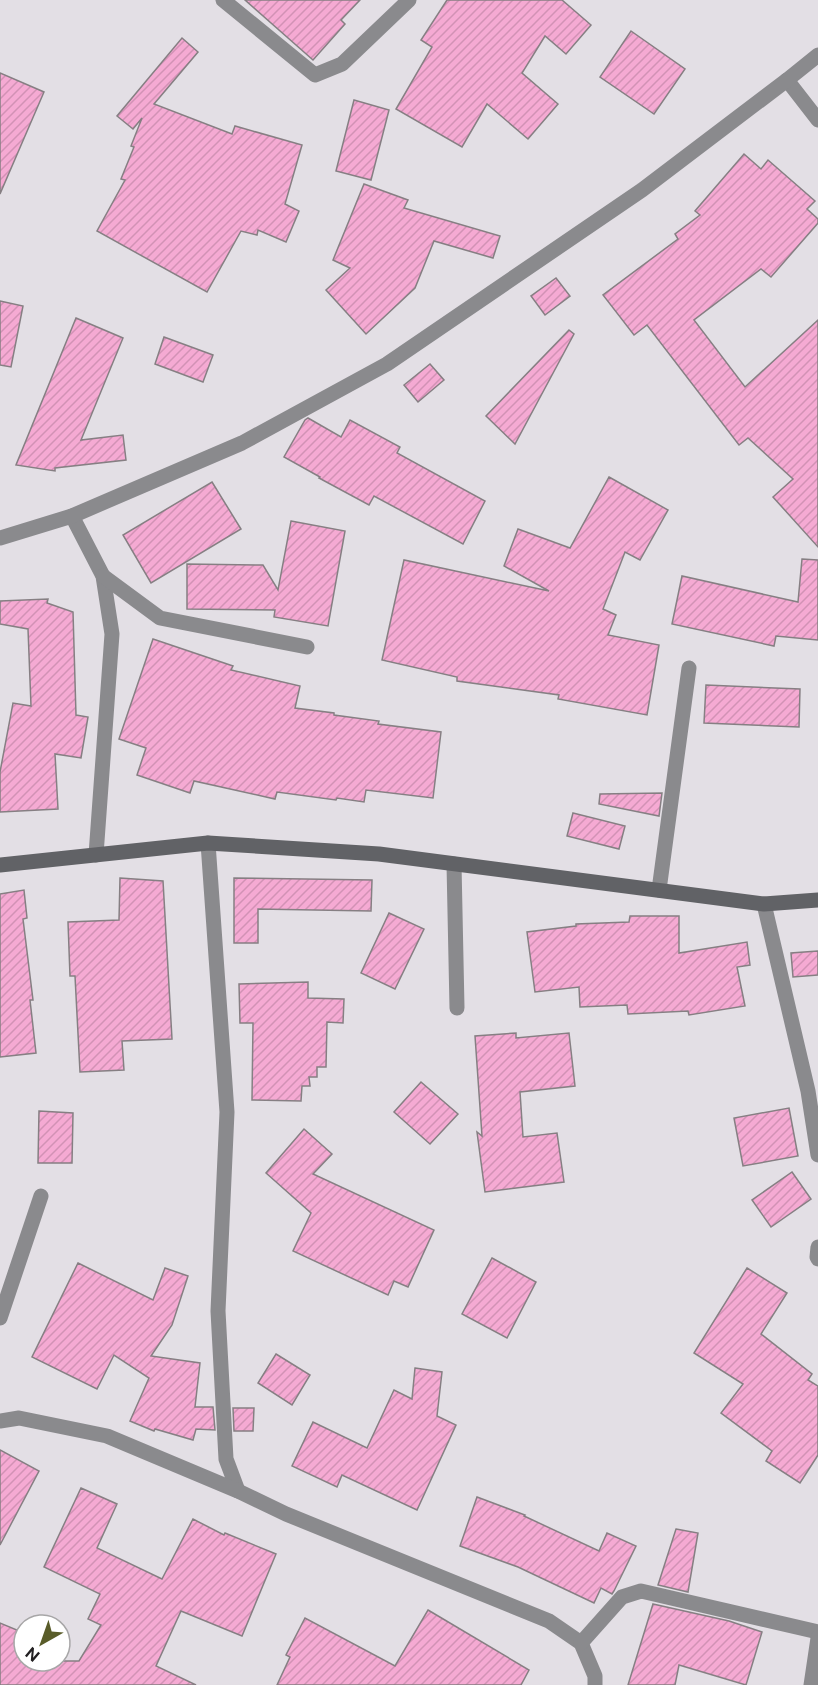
<svg xmlns="http://www.w3.org/2000/svg" width="818" height="1685" viewBox="0 0 818 1685" font-family="'Public Sans',sans-serif">
	<style>
		.building { fill: url(#building-hatch); stroke: #867f83; stroke-width: 1.5 }
		.lines { fill: none; stroke-linecap: round; stroke-linejoin: round }
		.lane { stroke: #8a8a8d; stroke-width: 15 }
		.street { stroke: #8a8a8d; stroke-width: 15 }
		.secondary { stroke: #616266; stroke-width: 15 }
	</style>
	<defs>
		<pattern id="building-hatch" width="6" height="6" patternUnits="userSpaceOnUse" patternTransform="scale(1.5)"><rect width="6" height="6" fill="#f5aad3"/><path d="M-1 1l2-2M0 6l6-6M5 7l2-2" fill="none" stroke="#d292b5"/></pattern>
	</defs>
	<rect width="100%" height="100%" fill="#e3dfe5"/>
	<g class="building">
		<path d="M 245,0 L 360,0 L 341,20 L 345,24 L 313,60 Z"/>
		<path d="M 447,0 L 562,0 L 591,25 L 566,54 L 545,36 L 522,73 L 558,104 L 528,139 L 487,104 L 462,147 L 396,109 L 432,47 L 421,40 Z"/>
		<path d="M 631,31 L 685,69 L 654,114 L 600,77 Z"/>
		<path d="M 182,38 L 198,52 L 154,104 L 232,134 L 235,126 L 302,145 L 285,204 L 299,211 L 286,242 L 258,230 L 257,235 L 241,231 L 207,292 L 97,231 L 125,180 L 121,179 L 134,147 L 131,146 L 142,118 L 133,129 L 117,116 Z"/>
		<path d="M 0,73 L 44,92 L 0,194 Z"/>
		<path d="M 354,100 L 389,110 L 371,180 L 336,171 Z"/>
		<path d="M 744,154 L 761,169 L 768,160 L 815,201 L 807,209 L 818,219 L 818,223 L 771,277 L 761,269 L 694,320 L 745,387 L 818,320 L 818,547 L 773,497 L 793,479 L 748,438 L 739,445 L 647,325 L 634,335 L 603,295 L 678,239 L 675,234 L 700,215 L 695,211 Z"/>
		<path d="M 364,184 L 408,200 L 404,208 L 500,236 L 493,258 L 434,241 L 415,288 L 366,334 L 326,290 L 350,268 L 333,260 Z"/>
		<path d="M 556,278 L 570,296 L 545,315 L 531,296 Z"/>
		<path d="M 0,301 L 23,306 L 11,367 L 0,365 Z"/>
		<path d="M 76,318 L 123,338 L 81,440 L 123,435 L 126,460 L 55,468 L 55,471 L 16,465 Z"/>
		<path d="M 569,330 L 574,334 L 515,444 L 486,416 Z"/>
		<path d="M 164,337 L 213,355 L 203,382 L 155,364 Z"/>
		<path d="M 430,364 L 444,380 L 418,402 L 404,385 Z"/>
		<path d="M 308,418 L 341,437 L 350,420 L 400,447 L 397,453 L 485,501 L 463,544 L 374,496 L 369,505 L 319,478 L 320,477 L 284,457 L 305,420 Z"/>
		<path d="M 609,477 L 668,510 L 640,560 L 625,552 L 603,609 L 616,615 L 608,635 L 659,645 L 647,715 L 558,699 L 559,695 L 457,681 L 457,677 L 382,660 L 404,560 L 549,591 L 504,566 L 518,529 L 570,548 Z"/>
		<path d="M 212,482 L 241,529 L 151,583 L 123,535 Z"/>
		<path d="M 291,521 L 345,531 L 328,626 L 274,617 L 275,610 L 187,609 L 187,564 L 263,565 L 278,590 Z"/>
		<path d="M 802,559 L 818,560 L 818,640 L 776,636 L 774,646 L 672,624 L 682,576 L 798,602 Z"/>
		<path d="M 48,599 L 47,603 L 73,612 L 76,715 L 88,717 L 81,758 L 55,754 L 58,809 L 0,812 L 0,772 L 13,703 L 31,706 L 28,629 L 0,624 L 0,601 Z"/>
		<path d="M 153,639 L 233,666 L 231,670 L 300,686 L 295,708 L 334,713 L 334,715 L 379,721 L 378,724 L 441,732 L 433,798 L 366,790 L 364,802 L 337,798 L 336,800 L 277,792 L 275,799 L 194,781 L 190,793 L 137,775 L 146,748 L 119,739 Z"/>
		<path d="M 706,685 L 800,689 L 799,727 L 704,723 Z"/>
		<path d="M 662,793 L 659,816 L 599,804 L 600,794 Z"/>
		<path d="M 573,813 L 625,826 L 619,849 L 567,836 Z"/>
		<path d="M 120,878 L 163,881 L 172,1039 L 122,1041 L 124,1070 L 80,1072 L 75,976 L 70,976 L 68,922 L 119,920 Z"/>
		<path d="M 234,878 L 372,880 L 371,911 L 258,909 L 258,943 L 234,943 Z"/>
		<path d="M 24,890 L 27,918 L 23,919 L 33,1000 L 30,1000 L 36,1053 L 0,1057 L 0,894 Z"/>
		<path d="M 389,913 L 424,929 L 395,989 L 361,973 Z"/>
		<path d="M 630,916 L 679,916 L 679,953 L 747,942 L 750,965 L 737,967 L 745,1006 L 689,1015 L 688,1011 L 628,1014 L 627,1005 L 580,1007 L 579,987 L 535,992 L 527,932 L 576,926 L 576,924 L 629,922 Z"/>
		<path d="M 818,951 L 818,975 L 793,977 L 791,953 Z"/>
		<path d="M 308,982 L 308,998 L 344,999 L 343,1023 L 327,1022 L 326,1067 L 317,1067 L 317,1077 L 309,1077 L 310,1086 L 302,1086 L 301,1101 L 252,1100 L 253,1023 L 240,1023 L 239,984 Z"/>
		<path d="M 516,1033 L 516,1038 L 569,1033 L 575,1086 L 520,1092 L 523,1137 L 557,1133 L 564,1182 L 485,1192 L 477,1132 L 482,1136 L 475,1036 Z"/>
		<path d="M 421,1082 L 458,1114 L 430,1144 L 394,1112 Z"/>
		<path d="M 789,1108 L 798,1156 L 743,1166 L 734,1118 Z"/>
		<path d="M 39,1111 L 73,1113 L 72,1163 L 38,1163 Z"/>
		<path d="M 304,1129 L 332,1154 L 313,1174 L 434,1230 L 408,1287 L 394,1281 L 388,1295 L 293,1251 L 311,1213 L 266,1173 Z"/>
		<path d="M 792,1172 L 811,1199 L 771,1227 L 752,1200 Z"/>
		<path d="M 492,1258 L 536,1282 L 507,1338 L 462,1314 Z"/>
		<path d="M 78,1263 L 153,1300 L 165,1268 L 188,1276 L 172,1325 L 151,1356 L 200,1363 L 195,1407 L 213,1407 L 215,1430 L 196,1429 L 193,1440 L 155,1429 L 154,1431 L 130,1421 L 149,1378 L 114,1355 L 97,1389 L 32,1357 Z"/>
		<path d="M 747,1268 L 787,1293 L 761,1334 L 812,1374 L 808,1380 L 818,1386 L 818,1455 L 800,1483 L 766,1461 L 772,1451 L 721,1413 L 743,1384 L 694,1353 Z"/>
		<path d="M 276,1354 L 310,1375 L 292,1405 L 258,1383 Z"/>
		<path d="M 415,1368 L 442,1372 L 437,1416 L 456,1425 L 417,1510 L 342,1475 L 337,1487 L 292,1466 L 313,1422 L 367,1448 L 394,1390 L 412,1399 Z"/>
		<path d="M 233,1408 L 254,1408 L 253,1431 L 234,1431 Z"/>
		<path d="M 0,1450 L 39,1471 L 0,1545 Z"/>
		<path d="M 81,1488 L 117,1504 L 97,1548 L 162,1579 L 193,1519 L 224,1535 L 225,1533 L 276,1554 L 242,1636 L 181,1611 L 156,1666 L 196,1685 L 0,1685 L 0,1623 L 24,1633 L 24,1661 L 79,1661 L 101,1625 L 88,1619 L 100,1594 L 44,1567 Z"/>
		<path d="M 477,1497 L 525,1515 L 524,1516 L 599,1551 L 607,1533 L 636,1546 L 614,1591 L 612,1594 L 601,1588 L 594,1603 L 518,1567 L 460,1546 Z"/>
		<path d="M 676,1529 L 698,1533 L 688,1592 L 658,1585 Z"/>
		<path d="M 653,1604 L 729,1621 L 762,1632 L 746,1685 L 679,1665 L 675,1685 L 628,1685 Z"/>
		<path d="M 428,1610 L 529,1670 L 521,1685 L 277,1685 L 290,1657 L 286,1655 L 305,1618 L 395,1666 Z"/>
	</g>
	<g class="lines">
		<g class="lane">
			<path d="M 223,0 L 315,75 L 342,64 L 409,0"/>
			<path d="M 454,864 L 457,1008"/>
			<path d="M 659,890 L 689,668"/>
		</g>
		<g class="street">
			<path d="M 787,80 L 818,120"/>
			<path d="M 72,516 L 103,576 L 112,634 L 96,855"/>
			<path d="M 0,538 L 72,516 L 242,443 L 387,364 L 642,190 L 787,80 L 818,55"/>
			<path d="M 103,576 L 160,618 L 307,647"/>
			<path d="M 208,843 L 227,1112 L 218,1311 L 226,1459 L 238,1491"/>
			<path d="M 764,904 L 808,1091 L 818,1155"/>
			<path d="M 818,1247 L 817,1257 L 818,1259"/>
			<path d="M 0,1318 L 41,1196"/>
			<path d="M 0,1421 L 19,1418 L 107,1436 L 238,1491 L 286,1514 L 549,1621 L 581,1643 L 595,1676 L 595,1685"/>
			<path d="M 581,1643 L 622,1597 L 641,1591 L 818,1632"/>
			<path d="M 811,1685 L 818,1638"/>
		</g>
		<path class="secondary" d="M 0,865 L 208,843 L 379,854 L 764,904 L 818,900"/>
	</g>
	<g transform="translate(42 1643) rotate(220)"><circle r="28" fill="#ffffff" stroke="#a7a6a7" stroke-width="1.5"/>
	<path d="M0-4.5L10 22L0 15L-10 22Z" fill="#595c29"/>
	<text y="-9" font-size="16" font-weight="bold" text-anchor="middle" fill="#222022">N</text>
	</g>
</svg>
